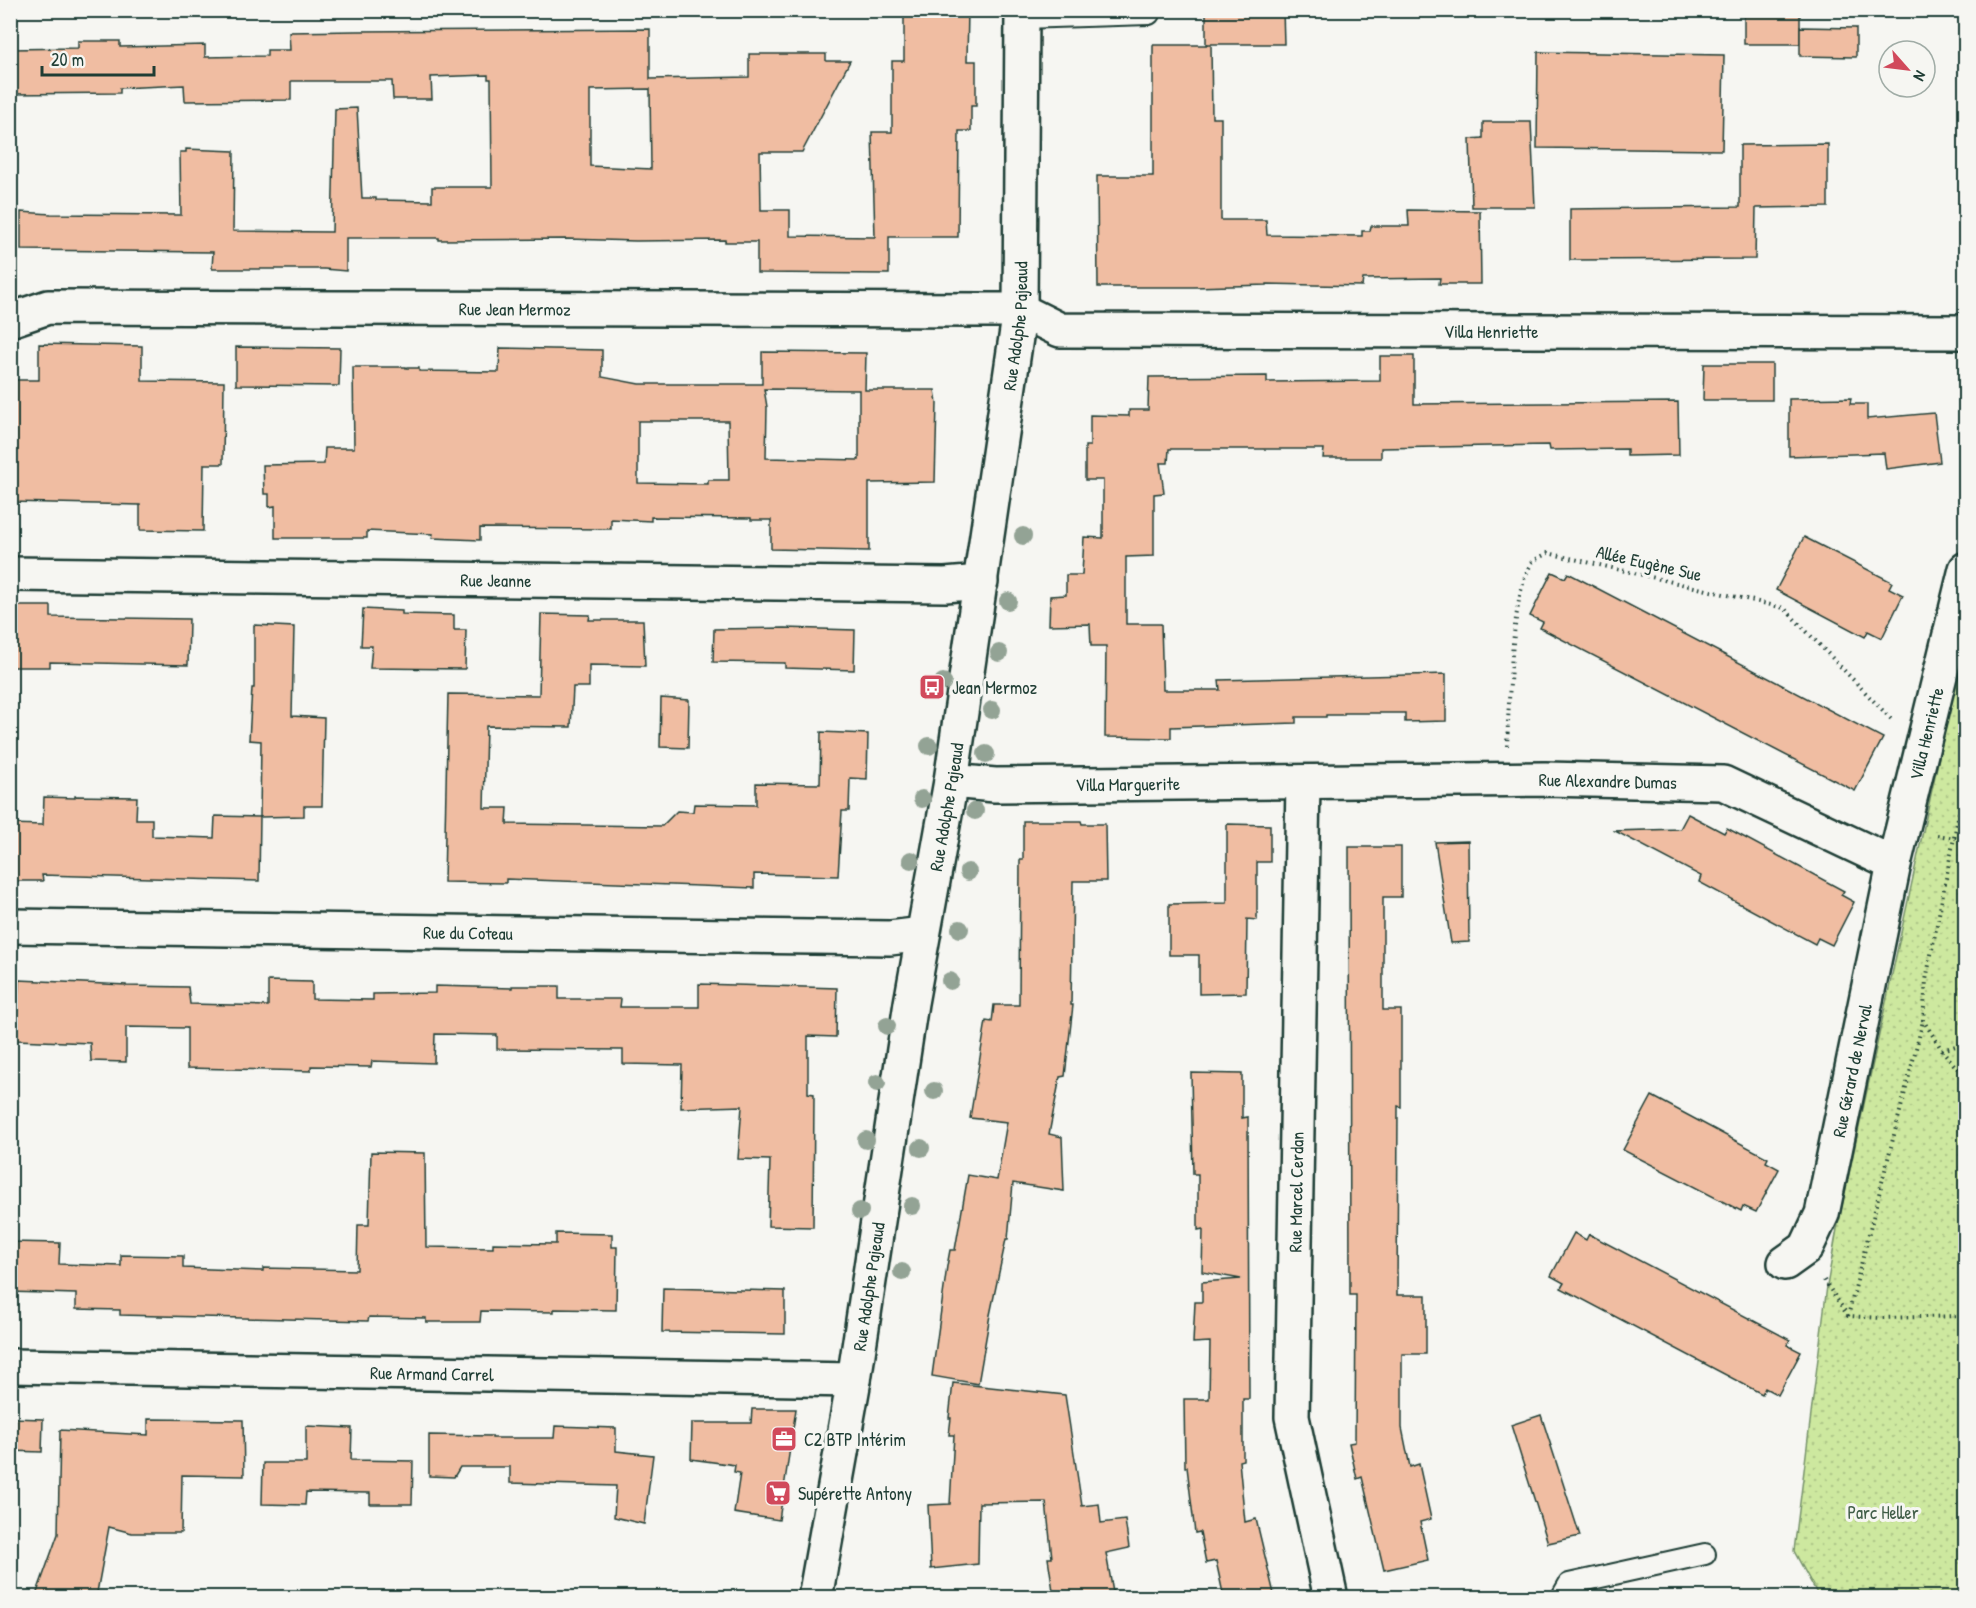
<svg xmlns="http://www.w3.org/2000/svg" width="1976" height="1608" viewBox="0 0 1976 1608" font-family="'Patrick Hand',sans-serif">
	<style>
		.park { fill: url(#park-dots); stroke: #76926a; stroke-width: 1.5 }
		.building { fill: #f0bda2; stroke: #1f3d34; stroke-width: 1.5; fill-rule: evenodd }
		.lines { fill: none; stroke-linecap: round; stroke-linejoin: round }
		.service-casing { stroke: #1f3d34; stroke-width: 24 }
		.minor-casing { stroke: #1f3d34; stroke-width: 38 }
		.secondary-casing { stroke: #1f3d34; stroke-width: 38 }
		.path { stroke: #1f3d34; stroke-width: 4; stroke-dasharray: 1.5 4.5; stroke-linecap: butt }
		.service { stroke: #f6f6f2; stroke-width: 20 }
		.minor { stroke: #f6f6f2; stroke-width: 33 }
		.secondary { stroke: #f6f6f2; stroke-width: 33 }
		.tree { fill: #93a395 }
		.labels { text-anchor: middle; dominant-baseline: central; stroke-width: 6; stroke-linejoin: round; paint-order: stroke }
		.street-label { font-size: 18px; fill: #1f3d34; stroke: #f6f6f2 }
		.poi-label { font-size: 18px; fill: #1f3d34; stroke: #f6f6f2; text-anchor: start }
		.park-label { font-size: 18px; fill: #425f49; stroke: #f6f6f2 }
	</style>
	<defs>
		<pattern id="park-dots" width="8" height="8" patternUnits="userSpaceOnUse" patternTransform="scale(1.5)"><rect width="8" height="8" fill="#cde89f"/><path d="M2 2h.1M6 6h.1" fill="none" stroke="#b0c88a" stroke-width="1.8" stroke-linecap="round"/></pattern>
	</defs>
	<rect width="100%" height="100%" fill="#f6f6f2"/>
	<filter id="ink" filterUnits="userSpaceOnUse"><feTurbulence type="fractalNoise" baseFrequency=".0167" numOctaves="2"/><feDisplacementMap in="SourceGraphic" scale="12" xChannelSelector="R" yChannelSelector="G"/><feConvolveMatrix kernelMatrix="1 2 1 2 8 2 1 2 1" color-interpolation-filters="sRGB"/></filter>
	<g filter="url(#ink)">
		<path class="park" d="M 1965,637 L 1965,1597 L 1819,1597 L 1794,1551 L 1827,1286 L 1837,1229 Z"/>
		<g class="building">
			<path d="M 920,10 L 968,10 L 967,61 L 976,61 L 976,106 L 971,106 L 971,131 L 959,131 L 958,237 L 889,237 L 889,274 L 757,273 L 757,242 L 725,242 L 725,240 L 636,241 L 568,239 L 439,240 L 439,238 L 346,238 L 346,271 L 324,269 L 212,269 L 213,252 L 21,250 L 21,212 L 51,214 L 181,215 L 180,152 L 186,152 L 186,149 L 234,151 L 233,231 L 332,232 L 335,109 L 357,108 L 362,198 L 376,198 L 376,200 L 432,201 L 432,187 L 492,187 L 491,79 L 488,79 L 488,75 L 431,77 L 432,99 L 393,99 L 392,81 L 291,81 L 291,100 L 185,101 L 184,85 L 120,88 L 120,93 L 10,94 L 10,49 L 78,48 L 78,41 L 120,41 L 120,47 L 205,45 L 205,57 L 267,56 L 267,50 L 290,50 L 289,32 L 356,31 L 650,29 L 650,79 L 749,77 L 749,54 L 826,54 L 826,61 L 850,61 L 802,152 L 760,152 L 761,210 L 790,210 L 790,236 L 875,237 L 872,132 L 892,132 L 892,61 L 904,61 L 904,17 L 920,17 ZM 650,89 L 651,169 L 590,166 L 590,90 Z"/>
			<path d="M 1206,10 L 1283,10 L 1284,44 L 1206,44 Z"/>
			<rect x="1744" y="10" width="56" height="34"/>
			<path d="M 1800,27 L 1856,28 L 1856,57 L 1800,56 Z"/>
			<path d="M 1153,45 L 1211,45 L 1212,118 L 1221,118 L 1221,220 L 1266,220 L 1267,235 L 1362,236 L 1362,231 L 1370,231 L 1371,226 L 1409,226 L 1408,210 L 1480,211 L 1481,284 L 1439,284 L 1440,278 L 1363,279 L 1362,286 L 1267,284 L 1267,285 L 1194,287 L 1098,287 L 1097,176 L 1153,176 Z"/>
			<path d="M 1538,52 L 1724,55 L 1722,150 L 1537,148 Z"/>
			<path d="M 1483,122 L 1531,122 L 1535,207 L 1472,207 L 1470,139 L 1483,138 Z"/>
			<path d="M 1828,144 L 1828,207 L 1756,208 L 1755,259 L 1570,260 L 1570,209 L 1740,207 L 1740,145 Z"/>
			<path d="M 39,344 L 142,346 L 142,381 L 224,382 L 223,464 L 204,464 L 203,531 L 140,530 L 140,505 L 10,502 L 10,380 L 39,380 Z"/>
			<path d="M 236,347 L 340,348 L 339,386 L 236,385 Z"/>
			<path d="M 500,348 L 602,350 L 602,377 L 639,384 L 762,384 L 762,352 L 866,353 L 865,390 L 935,390 L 937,403 L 935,482 L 869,483 L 869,551 L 771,549 L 771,520 L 751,520 L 751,518 L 651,517 L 651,521 L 611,519 L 611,529 L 480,528 L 480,540 L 432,538 L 433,534 L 367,531 L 367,538 L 275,538 L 275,506 L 269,507 L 269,494 L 264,494 L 263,465 L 324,464 L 325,448 L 354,448 L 353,367 L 406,367 L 406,368 L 419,368 L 419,371 L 499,372 ZM 764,389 L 859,390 L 859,460 L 766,458 L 767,407 ZM 638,421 L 728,421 L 729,480 L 708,480 L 708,484 L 638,483 Z"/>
			<path d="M 1380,356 L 1414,356 L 1414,404 L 1678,402 L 1679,455 L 1627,456 L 1627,449 L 1550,450 L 1549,445 L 1381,448 L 1381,458 L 1323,458 L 1324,449 L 1169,449 L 1168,463 L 1160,463 L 1164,493 L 1154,494 L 1154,556 L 1126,557 L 1126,624 L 1161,624 L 1163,690 L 1220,690 L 1219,680 L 1446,674 L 1446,721 L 1405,722 L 1405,713 L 1344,713 L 1344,715 L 1326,715 L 1326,717 L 1296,717 L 1296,723 L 1171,727 L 1171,738 L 1105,737 L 1106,646 L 1091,646 L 1090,624 L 1049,625 L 1050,596 L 1066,595 L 1066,575 L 1082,575 L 1084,537 L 1103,538 L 1103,480 L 1085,480 L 1085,446 L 1090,446 L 1090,415 L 1129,416 L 1129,410 L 1148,410 L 1149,377 L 1267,376 L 1267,382 L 1380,381 Z"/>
			<path d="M 1704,364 L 1772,364 L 1772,400 L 1703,400 Z"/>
			<path d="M 1851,398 L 1850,404 L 1867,404 L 1867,419 L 1934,413 L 1940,462 L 1886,469 L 1884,453 L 1789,456 L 1789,399 Z"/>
			<path d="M 1804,537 L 1892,582 L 1889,588 L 1903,595 L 1882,638 L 1868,631 L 1865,637 L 1776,590 Z"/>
			<path d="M 1552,572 L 1565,578 L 1568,573 L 1883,738 L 1855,791 L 1540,628 L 1543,622 L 1530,616 Z"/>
			<path d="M 10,606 L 51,606 L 51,617 L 189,619 L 188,665 L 50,662 L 50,667 L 10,667 Z"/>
			<path d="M 363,609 L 402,611 L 402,614 L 454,615 L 454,630 L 466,630 L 465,669 L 370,668 L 372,646 L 361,646 Z"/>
			<path d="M 541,614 L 590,615 L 589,620 L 643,620 L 645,666 L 589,665 L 589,687 L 573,687 L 571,727 L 486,726 L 484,808 L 508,808 L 507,824 L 662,826 L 677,811 L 693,812 L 694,804 L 756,805 L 756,783 L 820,784 L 821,732 L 868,734 L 867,779 L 850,778 L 849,811 L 842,811 L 838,876 L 754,874 L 754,888 L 506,879 L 506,883 L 444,882 L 448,694 L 539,695 Z"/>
			<path d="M 254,625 L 294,627 L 292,716 L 324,718 L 322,806 L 304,806 L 304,816 L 260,817 L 261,741 L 249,740 L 252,688 L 254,688 Z"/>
			<path d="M 785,628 L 855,630 L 854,670 L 785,668 L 785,663 L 713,662 L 714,629 Z"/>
			<path d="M 661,698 L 689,700 L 688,748 L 660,747 Z"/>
			<path d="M 75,796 L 137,797 L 136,819 L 152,819 L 152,836 L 214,838 L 215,816 L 260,817 L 259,881 L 42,875 L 43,881 L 10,881 L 10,824 L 43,825 L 44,797 L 75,798 Z"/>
			<path d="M 1688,814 L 1724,833 L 1727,828 L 1844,891 L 1841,895 L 1854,902 L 1832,945 L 1818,938 L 1815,944 L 1699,882 L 1701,876 L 1615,831 L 1680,829 Z"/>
			<path d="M 1023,821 L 1081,821 L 1082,824 L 1105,824 L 1106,881 L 1073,881 L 1071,1005 L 1073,1005 L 1065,1076 L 1060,1077 L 1049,1134 L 1062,1137 L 1064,1191 L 1013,1183 L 1008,1239 L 1006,1239 L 990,1315 L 978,1384 L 932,1376 L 947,1266 L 950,1250 L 955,1250 L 968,1175 L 997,1180 L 1007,1122 L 970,1118 L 986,1021 L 992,1022 L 994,1005 L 1019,1005 L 1020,860 L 1023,860 Z"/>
			<path d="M 1227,824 L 1270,825 L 1270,862 L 1257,862 L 1257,920 L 1247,919 L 1246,993 L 1199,994 L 1199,955 L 1169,955 L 1169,904 L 1227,903 Z"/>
			<path d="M 1468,841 L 1469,942 L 1451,943 L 1435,842 Z"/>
			<path d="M 1349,847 L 1401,847 L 1401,897 L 1383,897 L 1383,1010 L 1401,1010 L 1401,1107 L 1398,1106 L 1397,1295 L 1426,1295 L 1426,1354 L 1402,1354 L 1402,1428 L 1410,1467 L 1419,1464 L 1431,1519 L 1420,1522 L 1428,1560 L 1384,1570 L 1362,1477 L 1357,1479 L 1349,1443 L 1355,1442 L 1356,1295 L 1350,1295 Z"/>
			<path d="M 19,980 L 126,985 L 126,986 L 188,987 L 190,1004 L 268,1006 L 268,981 L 312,982 L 312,999 L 373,1000 L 373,994 L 435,993 L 435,986 L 512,988 L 512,986 L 559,986 L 559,999 L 621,999 L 620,1007 L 699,1007 L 699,984 L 837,988 L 836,1037 L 808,1036 L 808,1093 L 814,1094 L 813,1227 L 768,1226 L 770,1160 L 738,1159 L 742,1106 L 681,1108 L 682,1065 L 623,1064 L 623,1050 L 497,1049 L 497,1035 L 435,1034 L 434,1063 L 372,1061 L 371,1067 L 311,1066 L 311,1071 L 187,1068 L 187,1028 L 126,1027 L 126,1062 L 91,1061 L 90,1043 L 16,1040 Z"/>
			<path d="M 1191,1073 L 1242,1074 L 1242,1118 L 1248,1117 L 1249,1399 L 1243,1399 L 1243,1460 L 1239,1461 L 1245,1522 L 1256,1519 L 1275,1598 L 1224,1598 L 1216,1561 L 1206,1563 L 1200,1532 L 1195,1533 L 1187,1467 L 1185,1467 L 1184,1399 L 1209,1399 L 1210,1342 L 1193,1343 L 1195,1302 L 1202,1302 L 1202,1282 L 1241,1279 L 1202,1272 L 1203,1229 L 1198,1230 L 1198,1174 L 1193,1174 Z"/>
			<path d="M 1652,1096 L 1768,1158 L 1766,1162 L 1779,1169 L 1756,1212 L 1743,1206 L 1741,1211 L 1623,1150 Z"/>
			<path d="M 371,1152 L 425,1153 L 426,1247 L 493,1248 L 493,1243 L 556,1244 L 556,1233 L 612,1234 L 612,1247 L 617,1247 L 616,1310 L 554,1309 L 554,1312 L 481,1311 L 480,1322 L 426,1322 L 426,1318 L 369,1317 L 368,1321 L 120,1315 L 120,1310 L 76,1309 L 76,1294 L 10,1292 L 10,1242 L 60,1243 L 59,1264 L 121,1266 L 121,1255 L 183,1256 L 183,1268 L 263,1271 L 263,1268 L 357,1270 L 358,1225 L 369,1225 Z"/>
			<path d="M 1574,1233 L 1586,1240 L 1589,1234 L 1790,1340 L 1787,1345 L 1801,1352 L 1778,1395 L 1765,1388 L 1762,1394 L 1561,1288 L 1564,1283 L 1551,1276 Z"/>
			<path d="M 663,1288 L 785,1291 L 785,1334 L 662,1332 Z"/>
			<path d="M 953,1383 L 1065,1395 L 1082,1506 L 1099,1504 L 1101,1523 L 1125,1520 L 1129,1548 L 1106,1553 L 1114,1598 L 1054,1597 L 1048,1558 L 1052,1558 L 1046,1502 L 979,1503 L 978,1564 L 931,1569 L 928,1505 L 950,1504 L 954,1435 L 949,1435 L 951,1418 L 949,1418 Z"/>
			<path d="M 752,1409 L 796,1409 L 779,1520 L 734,1513 L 740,1473 L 734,1472 L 735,1465 L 691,1459 L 692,1423 L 751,1423 Z"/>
			<path d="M 1541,1415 L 1580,1536 L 1548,1543 L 1511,1425 Z"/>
			<path d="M 10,1418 L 43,1419 L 42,1452 L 10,1451 Z"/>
			<path d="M 148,1419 L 243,1420 L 244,1476 L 182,1475 L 181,1533 L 132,1533 L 109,1527 L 96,1598 L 35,1598 L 58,1534 L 60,1430 L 148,1435 Z"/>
			<path d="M 306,1426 L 352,1428 L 351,1460 L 413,1461 L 412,1504 L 370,1504 L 370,1493 L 306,1492 L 305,1505 L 262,1504 L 263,1463 L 306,1463 Z"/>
			<path d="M 555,1426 L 616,1428 L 616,1451 L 653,1455 L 644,1524 L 614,1517 L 616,1486 L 510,1483 L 510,1467 L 460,1467 L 454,1477 L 429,1476 L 429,1435 L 492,1436 L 492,1438 L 554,1438 Z"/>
		</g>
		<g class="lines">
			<g class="service-casing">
				<g id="service">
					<path d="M 1022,18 L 1149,14"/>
					<path d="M 1561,1598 L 1569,1584 L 1705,1554"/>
				</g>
			</g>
			<g class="minor-casing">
				<g id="minor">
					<path id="s1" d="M 10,320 L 48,307 L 984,310 L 1020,310 L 1060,330 L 1966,332"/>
					<path id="s2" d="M 10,574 L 945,585 L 981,582"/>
					<path id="s3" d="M 951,781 L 995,785 L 1545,779 L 1723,783 L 1894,864"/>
					<path d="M 1303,782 L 1292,1417 L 1331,1598"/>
					<path id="s4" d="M 10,926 L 890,938 L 923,934"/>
					<path id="s5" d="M 1785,1263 L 1806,1248 L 1822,1214 L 1894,864 L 1966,569"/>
					<path id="s6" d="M 10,1366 L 854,1380"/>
				</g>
			</g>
			<g class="secondary-casing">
				<g id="secondary">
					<path id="s7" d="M 815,1598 L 854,1380 L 911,1003 L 951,781 L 1020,310 L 1022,10"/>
				</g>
			</g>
			<g class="path">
				<path d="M 1507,746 C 1509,707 1511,591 1532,563 C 1536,558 1543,556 1548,553 L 1784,608 L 1891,719"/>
				<path d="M 1966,777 L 1926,980 L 1923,1020 L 1942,1050 L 1966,1079"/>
				<path d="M 1937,835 L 1966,840"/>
				<path d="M 1942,1050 L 1966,1043"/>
				<path d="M 1824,1280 L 1848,1316 L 1882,1318 L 1962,1316 L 1966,1318"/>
				<path d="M 1848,1316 L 1923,1021"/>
			</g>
			<use href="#service" class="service"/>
			<use href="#minor" class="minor"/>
			<use href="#secondary" class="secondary"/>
		</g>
		<g class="tree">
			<circle cx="1023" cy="536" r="9"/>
			<circle cx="1008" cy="601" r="9"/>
			<circle cx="999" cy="653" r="9"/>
			<circle cx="943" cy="682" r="9"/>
			<circle cx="992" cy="710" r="9"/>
			<circle cx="929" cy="746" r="9"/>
			<circle cx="986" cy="754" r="9"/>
			<circle cx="922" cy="799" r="9"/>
			<circle cx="975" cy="811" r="9"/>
			<circle cx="911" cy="860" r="9"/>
			<circle cx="968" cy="872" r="9"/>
			<circle cx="960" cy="929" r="9"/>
			<circle cx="950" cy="981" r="9"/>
			<circle cx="887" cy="1026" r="9"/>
			<circle cx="877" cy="1083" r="9"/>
			<circle cx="934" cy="1091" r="9"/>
			<circle cx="866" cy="1140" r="9"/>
			<circle cx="921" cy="1148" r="9"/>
			<circle cx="912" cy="1206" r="9"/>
			<circle cx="860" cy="1211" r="9"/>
			<circle cx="902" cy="1272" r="9"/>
		</g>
	</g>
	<defs>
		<g id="bus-square" transform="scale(1.35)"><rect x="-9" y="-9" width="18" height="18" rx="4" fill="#d1495b" stroke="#f6f6f2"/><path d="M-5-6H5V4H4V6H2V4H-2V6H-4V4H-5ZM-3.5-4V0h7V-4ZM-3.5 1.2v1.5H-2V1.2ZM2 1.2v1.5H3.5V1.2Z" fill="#fff"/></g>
		<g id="office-square" transform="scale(1.35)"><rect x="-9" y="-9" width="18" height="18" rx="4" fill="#d1495b" stroke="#f6f6f2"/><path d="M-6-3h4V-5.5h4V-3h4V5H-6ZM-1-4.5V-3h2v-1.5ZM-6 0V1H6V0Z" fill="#fff"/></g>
		<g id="supermarket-square" transform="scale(1.35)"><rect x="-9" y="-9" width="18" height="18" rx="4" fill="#d1495b" stroke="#f6f6f2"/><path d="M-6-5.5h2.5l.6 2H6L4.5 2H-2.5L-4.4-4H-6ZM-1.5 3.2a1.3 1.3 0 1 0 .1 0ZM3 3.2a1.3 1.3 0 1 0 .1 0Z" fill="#fff"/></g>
	</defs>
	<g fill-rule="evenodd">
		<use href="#bus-square" x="932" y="687"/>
		<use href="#office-square" x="784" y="1439"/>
		<use href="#supermarket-square" x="778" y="1493"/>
	</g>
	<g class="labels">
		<g class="street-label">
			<text stroke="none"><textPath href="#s1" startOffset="507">Rue Jean Mermoz</textPath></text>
			<text stroke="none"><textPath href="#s7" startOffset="1288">Rue Adolphe Pajeaud</textPath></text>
			<text stroke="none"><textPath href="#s1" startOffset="1488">Villa Henriette</textPath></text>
			<text transform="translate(1649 563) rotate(13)">Allée Eugène Sue</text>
			<text stroke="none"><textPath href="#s2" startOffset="486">Rue Jeanne</textPath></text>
			<text stroke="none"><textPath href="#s5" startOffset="555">Villa Henriette</textPath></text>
			<text stroke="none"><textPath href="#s3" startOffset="657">Rue Alexandre Dumas</textPath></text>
			<text stroke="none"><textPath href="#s3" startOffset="177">Villa Marguerite</textPath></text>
			<text stroke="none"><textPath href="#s7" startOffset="802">Rue Adolphe Pajeaud</textPath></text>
			<text stroke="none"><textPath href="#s4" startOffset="458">Rue du Coteau</textPath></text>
			<text stroke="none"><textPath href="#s5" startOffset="210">Rue Gérard de Nerval</textPath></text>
			<text transform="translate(1296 1192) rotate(-89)">Rue Marcel Cerdan</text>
			<text stroke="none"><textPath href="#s7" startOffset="316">Rue Adolphe Pajeaud</textPath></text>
			<text stroke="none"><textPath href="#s6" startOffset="422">Rue Armand Carrel</textPath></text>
		</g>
		<g class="poi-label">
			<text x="952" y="687">Jean Mermoz</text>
			<text x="804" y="1439">C2 BTP Intérim</text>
			<text x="798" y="1493">Supérette Antony</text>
		</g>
		<g class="park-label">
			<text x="1883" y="1512">Parc Heller</text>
		</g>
	</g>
	<rect width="1976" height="1608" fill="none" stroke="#f6f6f2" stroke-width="36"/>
	<rect x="18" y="18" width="1940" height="1572" fill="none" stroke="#1f3d34" stroke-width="2" filter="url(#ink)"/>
	<g transform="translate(1907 69) rotate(118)"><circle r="28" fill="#f6f6f2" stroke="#a0aca6" stroke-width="1.5"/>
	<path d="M0-4.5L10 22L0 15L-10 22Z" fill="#d1495b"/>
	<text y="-9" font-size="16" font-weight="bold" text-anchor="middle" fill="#1f3d34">N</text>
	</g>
	<path d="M42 66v9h112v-9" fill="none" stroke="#1f3d34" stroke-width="3"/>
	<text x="51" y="66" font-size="18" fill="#1f3d34" stroke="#f6f6f2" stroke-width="4.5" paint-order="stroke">20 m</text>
</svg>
